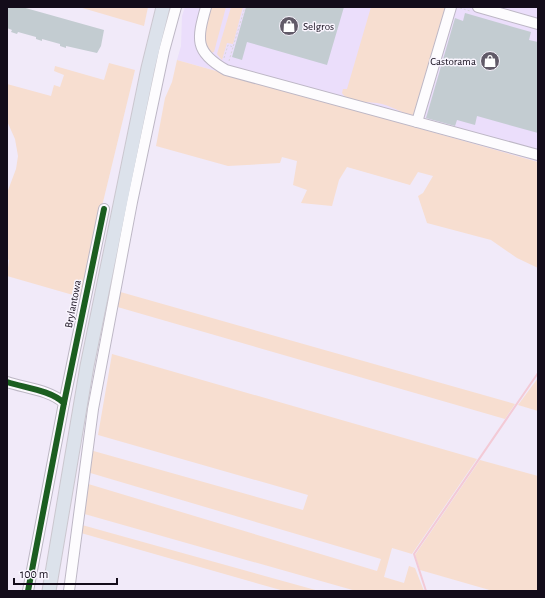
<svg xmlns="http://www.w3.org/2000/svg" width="545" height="598" viewBox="0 0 545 598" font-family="'Alegreya Sans',sans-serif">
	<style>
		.built { fill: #ebdefb }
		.green { fill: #f7ded0 }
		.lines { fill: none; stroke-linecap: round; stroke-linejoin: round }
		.stream { stroke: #f3cad6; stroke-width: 2 }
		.building { fill: #c3ccd1 }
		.minor-casing { stroke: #bdb7c5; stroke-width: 12 }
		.major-casing { stroke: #cbc7cf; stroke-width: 15 }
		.path { stroke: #d8d6da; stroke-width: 1; stroke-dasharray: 2 2; stroke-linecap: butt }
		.minor { stroke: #fdfcfe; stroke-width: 10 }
		.major { stroke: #dce2eb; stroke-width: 13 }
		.cycleway-casing { stroke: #f9f5fe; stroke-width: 8 }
		.cycleway { stroke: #1b5e20; stroke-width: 6 }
		.labels { text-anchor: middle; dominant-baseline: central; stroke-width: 3; stroke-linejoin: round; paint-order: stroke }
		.poi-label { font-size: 11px; fill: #130c1a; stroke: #f9f5fe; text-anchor: start }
		.street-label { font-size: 11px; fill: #130c1a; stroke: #f9f5fe }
	</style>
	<rect width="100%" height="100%" fill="#f1eaf9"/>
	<path class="built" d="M 185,7 L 538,7 L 538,162 L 177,60 L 181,46 L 182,16 Z"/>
	<g class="green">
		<path d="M 79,7 L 148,7 L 144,26 Z"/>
		<path d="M 211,7 L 226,7 L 214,52 L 211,53 L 205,45 L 204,23 Z"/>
		<path d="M 231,7 L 243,7 L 233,44 L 227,43 L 222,60 L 217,54 Z"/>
		<path d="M 371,7 L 448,7 L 416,116 C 402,114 391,105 377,103 C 369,102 363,103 355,100 C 350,99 345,98 342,93 L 343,89 L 347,89 Z"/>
		<path d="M 177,60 L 538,162 L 538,268 L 517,258 L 491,240 L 427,223 L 418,196 L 423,193 L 433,176 L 418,172 L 410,185 L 347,167 L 339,180 L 332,206 L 301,203 L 307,190 L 293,185 L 297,161 L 282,157 L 280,163 L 228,166 L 156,146 L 165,98 L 172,82 Z"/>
		<path d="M 109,63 L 135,70 L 80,297 L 7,276 L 9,260 L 7,259 L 7,193 L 16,169 L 18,156 L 15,139 L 7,121 L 7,84 L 51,96 L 54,85 L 60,87 L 64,75 L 54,71 L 55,66 L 104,80 Z"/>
		<path d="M 117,291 L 515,404 L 505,419 L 121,308 L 114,306 Z"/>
		<path d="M 112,354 L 477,459 L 412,554 L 392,548 L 384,577 L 404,583 L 409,566 L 415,568 L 424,591 L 356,591 L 81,513 L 85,483 L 377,571 L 381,559 L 87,472 L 90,450 L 303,510 L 308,495 L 98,435 Z"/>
		<path d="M 538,378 L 538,411 L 518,405 Z"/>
		<path d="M 480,460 L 538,476 L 538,591 L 493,591 L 420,570 L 415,555 Z"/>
		<path d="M 82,525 L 319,591 L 284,591 L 81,533 Z"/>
	</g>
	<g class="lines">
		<path class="stream" d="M 426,591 L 414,554 L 538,373"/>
	</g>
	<g class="building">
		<path d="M 7,7 L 22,7 L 104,30 L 101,46 L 97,53 L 66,46 L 66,48 L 60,46 L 60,44 L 42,39 L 42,41 L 36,39 L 36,37 L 18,32 L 17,34 L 11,32 L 12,30 L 7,28 Z"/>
		<path d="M 246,7 L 344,7 L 327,65 L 247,42 L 242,60 L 232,57 Z"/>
		<path d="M 465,13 L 531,32 L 529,40 L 538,42 L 538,133 L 477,116 L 475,125 L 457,120 L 455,126 L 426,118 L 455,18 L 463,21 Z"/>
	</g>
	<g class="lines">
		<g class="minor-casing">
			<g id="minor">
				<path d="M 206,7 C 197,39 194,52 226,70 L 538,155"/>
				<path d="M 478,7 L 538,24"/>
				<path d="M 417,122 L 451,7"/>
				<path d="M 7,382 C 25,388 50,390 64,403 L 28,591"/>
				<path d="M 64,403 L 104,209"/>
				<path d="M 69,591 L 93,409 L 132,202 L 164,51 L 176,7"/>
			</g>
		</g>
		<g class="major-casing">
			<path id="major" d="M 49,591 L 87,366 L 148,68 L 163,7"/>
		</g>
		<g class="path">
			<path d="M 460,8 L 470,11"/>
			<path d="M 224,58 L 228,45 L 233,47 L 245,7"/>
			<path d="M 229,61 L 233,47"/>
		</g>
		<use href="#minor" class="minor"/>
		<use href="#major" class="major"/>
		<g class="cycleway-casing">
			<g id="cycleway">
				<path d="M 7,382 C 25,388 50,390 64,403 L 28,591"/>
				<path d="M 64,403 L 104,209"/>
			</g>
		</g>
		<use href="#cycleway" class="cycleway"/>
	</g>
	<defs>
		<g id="shop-disc" transform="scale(1)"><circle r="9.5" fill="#615a68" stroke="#f9f5fe"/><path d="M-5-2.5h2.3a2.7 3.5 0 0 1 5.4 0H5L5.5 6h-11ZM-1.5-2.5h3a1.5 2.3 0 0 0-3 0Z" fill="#fff"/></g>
	</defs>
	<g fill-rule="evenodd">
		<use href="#shop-disc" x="289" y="26"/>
		<use href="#shop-disc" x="490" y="61"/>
	</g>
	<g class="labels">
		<g class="poi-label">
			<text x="303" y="26">Selgros</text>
			<text x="476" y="61" text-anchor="end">Castorama</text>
		</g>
		<g class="street-label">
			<text transform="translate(73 304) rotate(-79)">Brylantowa</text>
		</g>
	</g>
	<rect width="545" height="598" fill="none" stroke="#130c1a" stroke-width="16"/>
	<path d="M14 578v6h103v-6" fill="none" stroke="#130c1a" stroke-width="2"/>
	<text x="20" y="578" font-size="12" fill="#130c1a" stroke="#f9f5fe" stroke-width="3" paint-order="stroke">100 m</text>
</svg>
